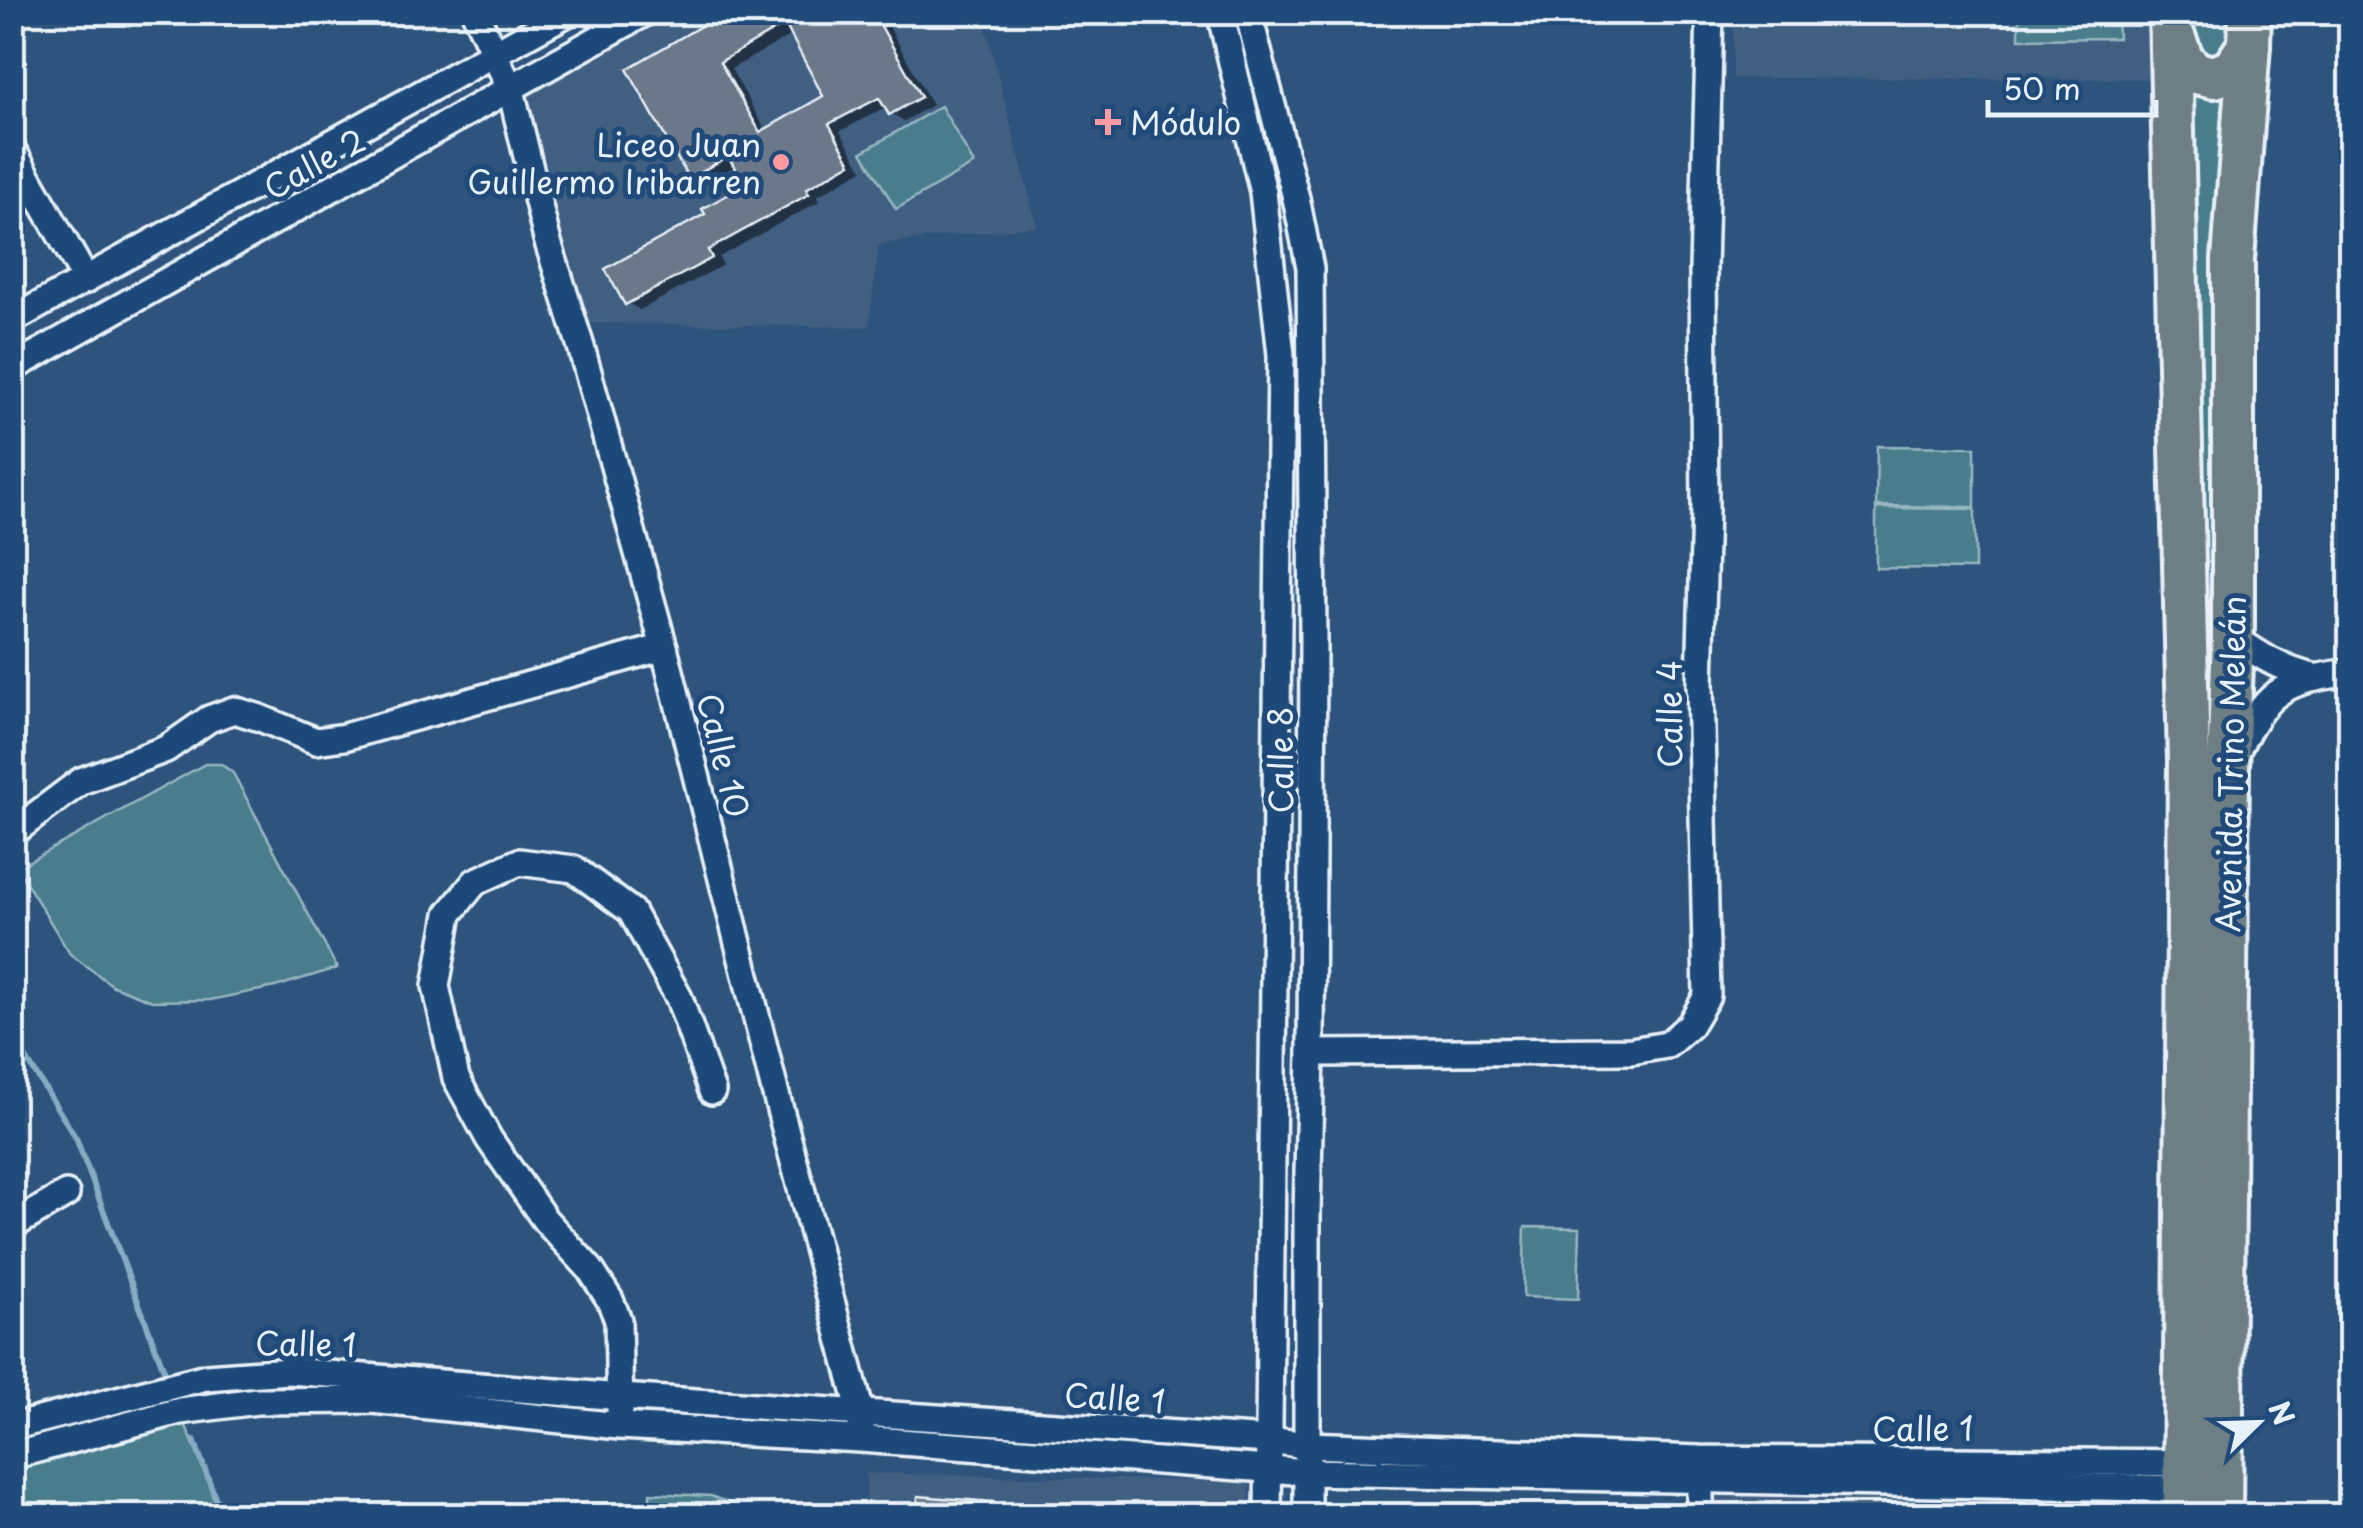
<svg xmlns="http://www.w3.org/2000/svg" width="2363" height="1528" viewBox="0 0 2363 1528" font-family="'Playpen Sans',sans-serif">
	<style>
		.built { fill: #405e81 }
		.green { fill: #487d8b; stroke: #98b7c2; stroke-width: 2.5 }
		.shadow { fill: #0007; fill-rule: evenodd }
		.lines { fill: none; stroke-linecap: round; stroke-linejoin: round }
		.stream { stroke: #86abc3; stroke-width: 6 }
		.building { fill: #6a7889; stroke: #e8f1f8; stroke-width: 2.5; fill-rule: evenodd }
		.minor-casing { stroke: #e8f1f8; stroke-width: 32 }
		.primary-casing { stroke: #e8f1f8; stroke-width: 48 }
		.minor { stroke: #1f4a7a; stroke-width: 25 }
		.primary { stroke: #6d7e84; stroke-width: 40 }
		.poi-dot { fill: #ff9aa2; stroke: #1f4a7a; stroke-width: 4 }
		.labels { text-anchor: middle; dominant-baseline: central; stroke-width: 10; stroke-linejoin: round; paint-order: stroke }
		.poi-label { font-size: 32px; fill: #e8f1f8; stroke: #1f4a7a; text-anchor: start }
		.street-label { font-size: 32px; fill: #e8f1f8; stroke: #1f4a7a }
	</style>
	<rect width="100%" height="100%" fill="#2e537d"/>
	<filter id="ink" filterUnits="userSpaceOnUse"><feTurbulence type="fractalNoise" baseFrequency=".01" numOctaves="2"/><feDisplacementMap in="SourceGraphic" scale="20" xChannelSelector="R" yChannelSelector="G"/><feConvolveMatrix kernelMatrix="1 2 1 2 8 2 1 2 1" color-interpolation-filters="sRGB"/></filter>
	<g filter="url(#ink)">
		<g class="built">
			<path d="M 678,13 L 982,13 L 1037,226 L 879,244 L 869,327 L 588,323 L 524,97 Z"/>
			<path d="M 1733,13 L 2149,13 L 2149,79 L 1733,78 Z"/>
			<path d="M 866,1473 L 1250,1482 L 1249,1515 L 866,1516 Z"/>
			<path d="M 2139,1494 L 2139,1515 L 1714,1516 L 1714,1496 Z"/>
		</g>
		<g class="green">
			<path d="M 2019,13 L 2117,13 L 2118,38 L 2019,39 Z"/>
			<path d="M 2187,13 L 2236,13 L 2236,46 L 2214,61 L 2197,54 Z"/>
			<path d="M 2187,86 C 2204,101 2212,100 2233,91 L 2213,563 L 2202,562 Z"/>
			<path d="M 941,106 L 974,164 L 896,209 L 862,152 Z"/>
			<path d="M 1877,446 L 1975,447 L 1975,507 L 1876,506 Z"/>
			<path d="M 1876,508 L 1975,509 L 1975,569 L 1876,568 Z"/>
			<path d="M 205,764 L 221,764 L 233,773 L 337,968 L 275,987 L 210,1000 L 152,1001 L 113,986 L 70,954 L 17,868 Z"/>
			<path d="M 1525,1227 L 1580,1228 L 1578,1299 L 1523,1297 Z"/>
			<path d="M 180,1411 L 222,1515 L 13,1516 L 13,1456 Z"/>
			<path d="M 650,1493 L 711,1496 L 756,1515 L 650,1515 Z"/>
		</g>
		<g class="shadow">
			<path d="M 729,12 L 881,12 L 932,105 L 904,121 L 891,113 L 887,107 L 840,131 L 863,170 L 817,196 L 820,201 L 719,257 L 723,265 L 640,310 L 627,303 L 709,215 L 748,186 L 737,165 L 703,184 L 691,177 ZM 793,34 L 826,97 L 766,131 L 731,69 Z"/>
			<path d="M 920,1499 L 1057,1509 L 1068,1516 L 919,1516 Z"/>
		</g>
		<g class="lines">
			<g class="stream">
				<path d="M 12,1036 L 76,1138 L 164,1370"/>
				<path d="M 194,1440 L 222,1516"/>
			</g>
		</g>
		<g class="building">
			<path d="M 725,12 L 873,12 L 921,97 L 889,115 L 879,98 L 829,124 L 851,163 L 806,189 L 809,194 L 708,250 L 712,258 L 625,305 L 605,269 L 705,214 L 702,209 L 745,185 L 728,156 L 689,179 L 627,69 ZM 785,24 L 823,96 L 760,132 L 720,62 Z"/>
			<path d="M 918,1496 L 992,1502 L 992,1516 L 916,1516 Z"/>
		</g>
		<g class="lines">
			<g class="minor-casing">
				<g id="minor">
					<path d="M 475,12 L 511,90 L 547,239 L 581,347 L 664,647 L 774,1087 L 861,1413 L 861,1429"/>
					<path d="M 1220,12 L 1263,192 L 1281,355 L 1268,1516"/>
					<path d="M 1248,12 L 1296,198 L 1310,268 L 1313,641 L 1311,1053 L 1307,1213 L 1307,1516"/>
					<path d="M 12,149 L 86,280"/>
					<path d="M 12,320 L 569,12"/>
					<path d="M 12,368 L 646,12"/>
					<path d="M 2233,637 C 2261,656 2280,669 2313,677"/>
					<path d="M 2234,756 C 2267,691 2278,682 2350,672"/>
					<path d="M 12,833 L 81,781 L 166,749 L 209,719 L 234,710 L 260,718 L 316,741 L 344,737 L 664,647"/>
					<path d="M 1311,1053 L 1631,1051 L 1667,1045 L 1690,1025 L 1707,996 L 1700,683 L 1705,508 L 1703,269 L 1710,12"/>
					<path d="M 12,1226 L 66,1194"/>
					<path d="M 620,1411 L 618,1320 L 610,1300 L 590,1269 L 545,1220 L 489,1139 L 456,1078 L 436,986 L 449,914 L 475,882 L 519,862 L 574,869 L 631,911 L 679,998 L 712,1091"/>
					<path d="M 12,1427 L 206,1377 L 289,1371 L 621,1397 L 1269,1440 L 1306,1445 L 1700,1459 L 2197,1463"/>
					<path d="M 12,1456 L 180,1411 L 257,1401 L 372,1400 L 619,1426 L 860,1439 L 1308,1472 L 2198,1489"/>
					<path d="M 1700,1464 L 1700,1516"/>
				</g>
			</g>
			<g class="primary-casing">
				<g id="primary">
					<path d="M 2170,12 L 2189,761 L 2184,1516"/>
					<path d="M 2171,29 L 2183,60 L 2196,73 L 2214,77 L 2232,70 L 2249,45"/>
					<path d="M 2221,1516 L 2228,768 L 2233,637 L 2233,260 L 2249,45 L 2250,12"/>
				</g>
			</g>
			<use href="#minor" class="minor"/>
			<use href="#primary" class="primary"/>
		</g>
	</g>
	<g class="poi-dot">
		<path d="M1103 107h10v10h10v10h-10v10h-10v-10h-10v-10h10z"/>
		<circle cx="781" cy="162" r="10"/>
	</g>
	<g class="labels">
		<g class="poi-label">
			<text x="1130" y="122">Módulo</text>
			<text x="761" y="144" text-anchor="end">Liceo Juan<tspan x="761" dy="37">Guillermo Iribarren</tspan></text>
		</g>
		<g class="street-label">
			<text transform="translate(314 163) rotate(-29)">Calle 2</text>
			<text transform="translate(1669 714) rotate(-90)">Calle 4</text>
			<text transform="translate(724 755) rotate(76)">Calle 10</text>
			<text transform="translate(1280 760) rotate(-90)">Calle 8</text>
			<text transform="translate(2230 764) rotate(-89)">Avenida Trino Meleán</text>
			<text transform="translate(306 1343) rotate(1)">Calle 1</text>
			<text transform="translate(1115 1397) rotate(4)">Calle 1</text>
			<text x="1923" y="1428">Calle 1</text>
		</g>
	</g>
	<rect width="2363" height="1528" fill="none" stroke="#1f4a7a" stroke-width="50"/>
	<rect x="25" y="25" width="2313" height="1478" fill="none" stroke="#e8f1f8" stroke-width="4" filter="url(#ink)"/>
	<g transform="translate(2258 1423) rotate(67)" stroke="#1f4a7a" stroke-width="8" paint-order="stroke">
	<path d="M0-8L18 38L0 25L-18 38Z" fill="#e8f1f8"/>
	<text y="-15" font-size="28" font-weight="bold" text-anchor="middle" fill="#e8f1f8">N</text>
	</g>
	<path d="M1988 100v15h168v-15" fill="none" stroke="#e8f1f8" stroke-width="5"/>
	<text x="2003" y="100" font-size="30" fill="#e8f1f8" stroke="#1f4a7a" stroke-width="8" paint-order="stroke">50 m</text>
</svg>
